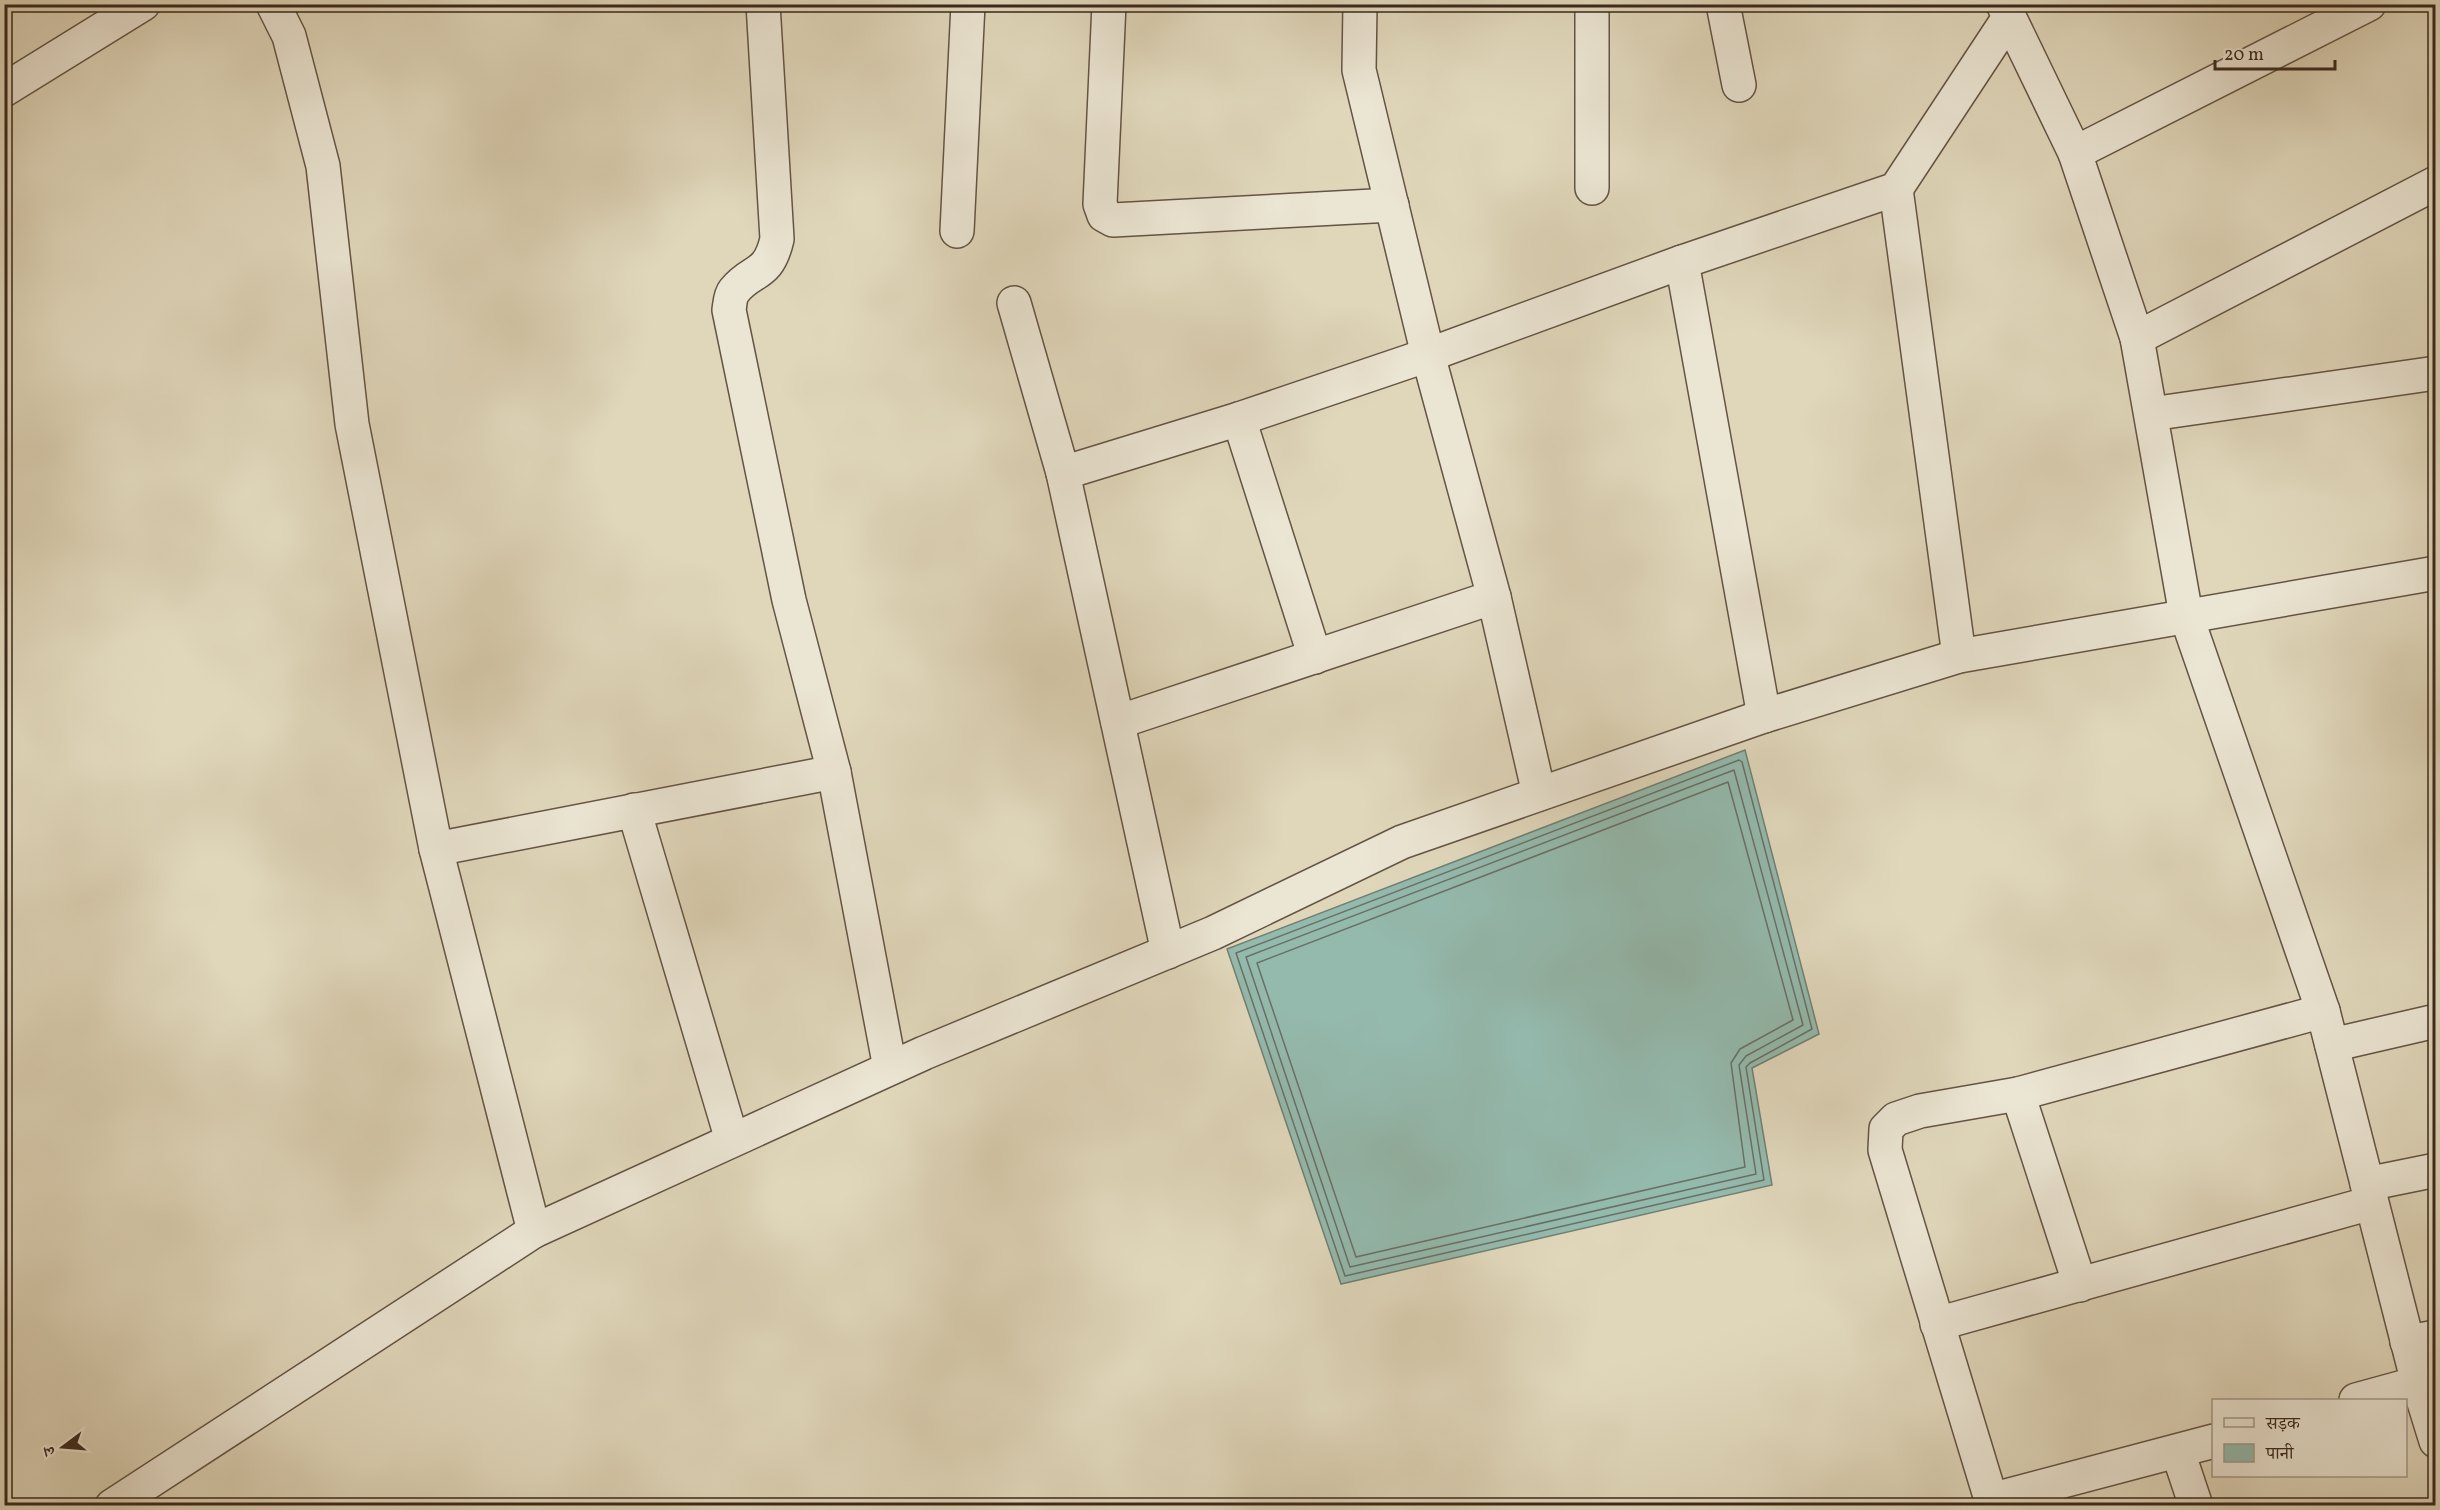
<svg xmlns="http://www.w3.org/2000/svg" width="2440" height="1510" viewBox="0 0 2440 1510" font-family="Vollkorn,'Noto Serif Devanagari',serif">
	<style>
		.water { fill: #94baae; stroke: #708074; stroke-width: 1.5 }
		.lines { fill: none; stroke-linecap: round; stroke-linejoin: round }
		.shore { stroke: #677166; stroke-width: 1.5 }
		.minor-casing { stroke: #645444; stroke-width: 36 }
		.minor { stroke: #ebe5d3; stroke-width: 33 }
	</style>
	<rect width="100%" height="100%" fill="#e0d7bb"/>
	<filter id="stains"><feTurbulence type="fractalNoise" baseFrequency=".00333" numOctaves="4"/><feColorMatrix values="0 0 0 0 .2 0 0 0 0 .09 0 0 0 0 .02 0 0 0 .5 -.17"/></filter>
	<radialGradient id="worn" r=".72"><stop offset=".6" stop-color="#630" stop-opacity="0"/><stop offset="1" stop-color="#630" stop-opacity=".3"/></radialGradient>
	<path class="water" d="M 1745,750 L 1819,1034 L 1752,1068 L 1772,1185 L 1341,1284 L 1227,949 Z"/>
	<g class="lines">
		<g class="shore">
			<path d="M 1739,760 L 1742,762 L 1812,1029 L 1750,1063 L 1746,1067 L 1764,1180 L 1345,1276 L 1236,953 Z"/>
			<path d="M 1734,770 L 1803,1025 L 1746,1056 L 1739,1065 L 1756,1174 L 1350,1267 L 1246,957 Z"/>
			<path d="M 1728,782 L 1793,1020 L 1740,1049 L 1731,1063 L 1745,1167 L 1356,1257 L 1257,963 Z"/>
		</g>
		<g class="minor-casing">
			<g id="minor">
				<path d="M 273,4 L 289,36 L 323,166 L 352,424 L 436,849 L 534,1231"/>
				<path d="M 763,4 L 777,239 C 768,278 752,268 734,291 C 730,296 730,304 729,310 L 789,600 L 834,772 L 890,1068"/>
				<path d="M 1109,4 L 1100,204 L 1104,215 L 1113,220 L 1392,205"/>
				<path d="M 1360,4 L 1359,70 L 1428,355 L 1494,597 L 1539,794"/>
				<path d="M 1592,4 L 1592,188"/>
				<path d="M 1723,4 L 1739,85"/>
				<path d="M 2003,4 L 2075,153 L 2137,338 L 2186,615 L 2323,1011 L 2418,1383 L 2436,1441"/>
				<path d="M 4,90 L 143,4"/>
				<path d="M 2075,153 L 2369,4"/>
				<path d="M 1896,189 L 1959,656"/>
				<path d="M 957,231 L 968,4"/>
				<path d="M 1682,262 L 1764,716"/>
				<path d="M 1014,303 L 1063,473 L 1168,952"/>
				<path d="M 2137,338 L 2436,183"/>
				<path d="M 2151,414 L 2436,373"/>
				<path d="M 1239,419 L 1315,657"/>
				<path d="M 1063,473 L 1239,419 L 1428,355 L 1682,262 L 1896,189 L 2008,19"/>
				<path d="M 1118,722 L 1494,597"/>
				<path d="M 634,810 L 732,1140"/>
				<path d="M 436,849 L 834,772"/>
				<path d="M 2332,1045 L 2436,1021"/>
				<path d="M 2018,1094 L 2080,1285"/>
				<path d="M 2367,1184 L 2436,1170"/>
				<path d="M 1937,1324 L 2371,1203"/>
				<path d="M 2407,1342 L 2436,1337"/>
				<path d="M 2356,1400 L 2418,1383"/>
				<path d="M 2178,1452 L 2196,1506"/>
				<path d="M 1991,1500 L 2214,1441"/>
				<path d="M 112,1506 L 534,1231 L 924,1053 L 1213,933 L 1402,842 L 1764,716 L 1959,656 L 2436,573"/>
				<path d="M 1993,1506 L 1885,1150 L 1886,1129 L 1896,1119 L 1920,1111 L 2018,1094 L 2323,1011"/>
			</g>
		</g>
		<use href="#minor" class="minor"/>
	</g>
	<rect width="2440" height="1510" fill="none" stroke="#e0d7bb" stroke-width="24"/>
	<rect x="6" y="6" width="2428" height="1498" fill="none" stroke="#3a281d" stroke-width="3"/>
	<rect x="12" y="12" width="2416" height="1486" fill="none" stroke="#3a281d" stroke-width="1.5"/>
	<rect x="2212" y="1399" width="195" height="78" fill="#ebe5d3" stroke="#a4998a" stroke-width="1.5"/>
	<rect x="2224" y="1418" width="30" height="9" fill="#ebe5d3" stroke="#a4998a" stroke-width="1.5"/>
	<text x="2266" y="1429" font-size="18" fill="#3a281d">सड़क</text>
	<rect x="2224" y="1444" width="30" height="18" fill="#94baae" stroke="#a4998a" stroke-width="1.5"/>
	<text x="2266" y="1459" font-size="18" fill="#3a281d">पानी</text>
	<g transform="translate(63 1447) rotate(254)" stroke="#ebe5d3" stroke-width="4.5" paint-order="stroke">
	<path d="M0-4.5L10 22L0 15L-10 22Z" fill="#3a281d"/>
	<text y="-9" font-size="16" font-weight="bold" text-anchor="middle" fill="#3a281d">उ</text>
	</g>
	<path d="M2215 60v9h120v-9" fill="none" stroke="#3a281d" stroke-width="3"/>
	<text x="2224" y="60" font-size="18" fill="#3a281d" stroke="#ebe5d3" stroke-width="4.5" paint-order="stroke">20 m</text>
	<rect width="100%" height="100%" filter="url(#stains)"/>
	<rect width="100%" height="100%" fill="url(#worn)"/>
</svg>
